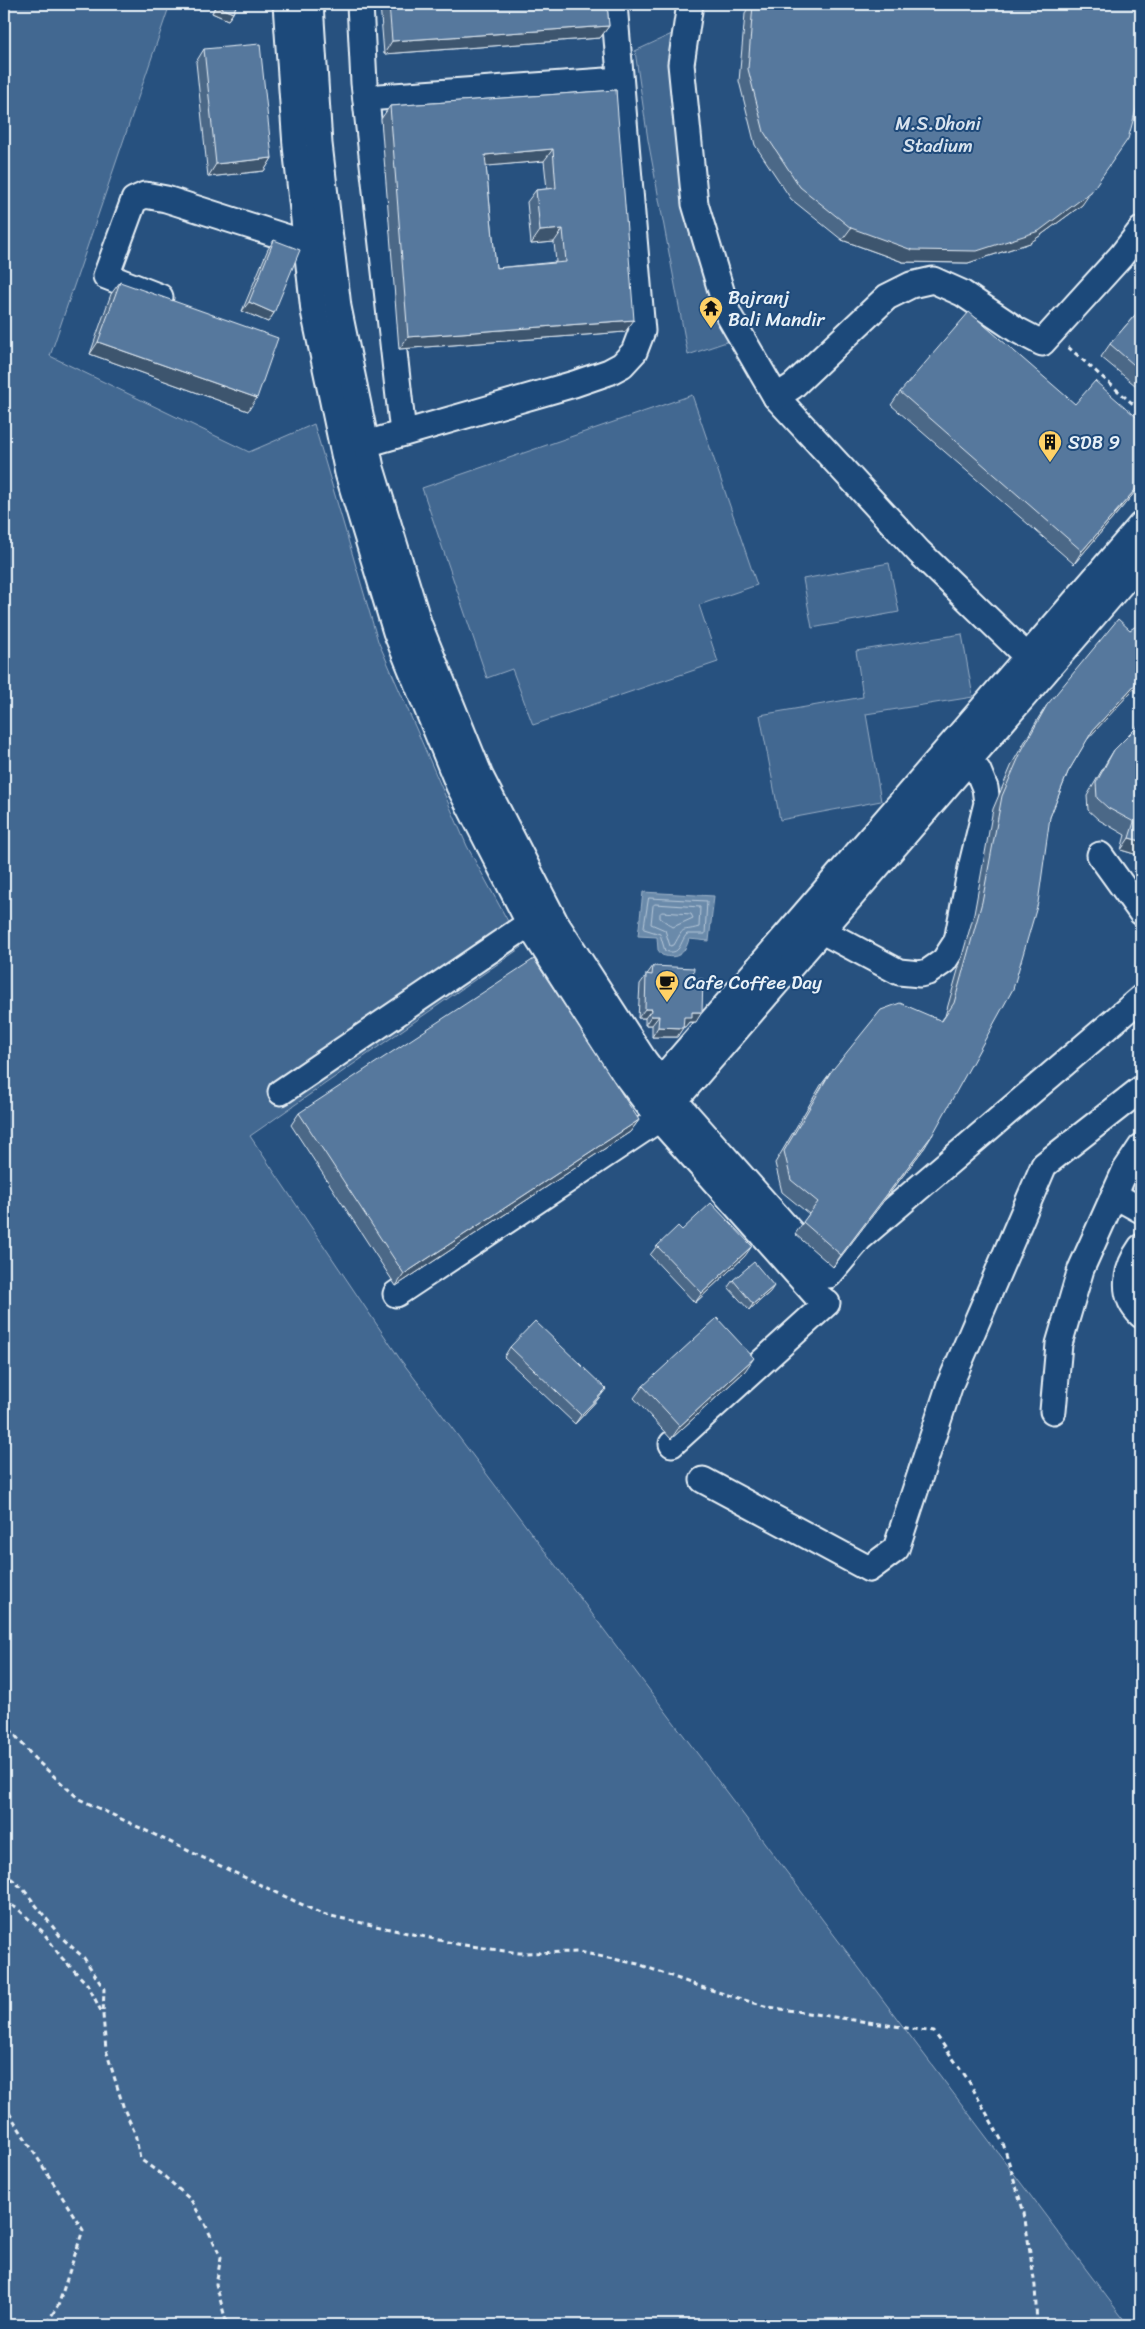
<svg xmlns="http://www.w3.org/2000/svg" width="1145" height="2329" viewBox="0 0 1145 2329" font-family="Sriracha,sans-serif">
	<style>
		.green { fill: #436891; stroke: #96acc4 }
		.water { fill: #6b8aaa; stroke: #9db3c9 }
		.lines { fill: none; stroke-linecap: round; stroke-linejoin: round }
		.shore { stroke: #b6c8d9; stroke-width: 1 }
		.minor-casing { stroke: #e8f1f8; stroke-width: 29 }
		.path { stroke: #e8f1f8; stroke-width: 3; stroke-dasharray: 5 4; stroke-linecap: butt }
		.minor { stroke: #1f4a7a; stroke-width: 25 }
		.wall { fill: #4b6787; stroke: #e8f1f8; fill-rule: evenodd }
		.shaded-wall { fill: #3d546e; stroke: #e8f1f8 }
		.building { fill: #57789d; stroke: #e8f1f8; fill-rule: evenodd }
		.labels { text-anchor: middle; dominant-baseline: central; stroke-width: 4; stroke-linejoin: round; paint-order: stroke }
		.park-label { font-size: 19px; fill: #d8e3ee; stroke: #1f4a7a }
		.poi-label { font-size: 19px; fill: #e8f1f8; stroke: #1f4a7a; text-anchor: start }
	</style>
	<rect width="100%" height="100%" fill="#27517f"/>
	<filter id="ink" filterUnits="userSpaceOnUse"><feTurbulence type="fractalNoise" baseFrequency=".02" numOctaves="2"/><feDisplacementMap in="SourceGraphic" scale="10" xChannelSelector="R" yChannelSelector="G"/><feConvolveMatrix kernelMatrix="1 2 1 2 8 2 1 2 1" color-interpolation-filters="sRGB"/></filter>
	<g filter="url(#ink)">
		<g class="green">
			<path d="M 4,4 L 170,4 L 50,356 L 249,452 L 314,424 L 378,641 L 467,846 L 522,947 L 250,1136 L 400,1359 L 1128,2325 L 4,2325 Z"/>
			<path d="M 687,27 L 694,194 L 741,337 L 688,355 L 648,140 L 635,51 Z"/>
			<path d="M 692,395 L 757,585 L 699,605 L 718,662 L 533,725 L 512,669 L 487,678 L 422,488 Z"/>
			<path d="M 889,563 L 899,612 L 812,628 L 803,579 Z"/>
			<path d="M 962,634 L 973,697 L 866,714 L 881,801 L 780,820 L 760,715 L 863,697 L 856,651 Z"/>
		</g>
		<path class="water" d="M 643,892 L 714,896 L 709,941 L 689,939 C 685,954 677,960 662,955 L 658,950 L 657,937 L 638,936 Z"/>
		<g class="lines">
			<g class="shore">
				<path d="M 649,898 L 707,901 L 705,934 L 687,934 C 679,943 681,956 665,951 L 660,934 L 644,929 Z"/>
				<path d="M 655,904 L 700,907 L 699,927 C 679,933 686,924 674,945 L 670,946 L 665,930 L 651,924 L 653,906 Z"/>
				<path d="M 662,912 L 691,914 L 693,918 L 673,927 L 660,918 L 660,914 Z"/>
			</g>
			<g class="minor-casing">
				<g id="minor">
					<path d="M 286,4 L 296,146 L 314,311 L 348,473 L 396,632 L 459,786 L 535,934 L 624,1073 L 659,1119 L 815,1294 L 827,1303 L 672,1444"/>
					<path d="M 310,4 L 319,144 L 338,307 L 371,468 L 419,625 L 480,776 L 555,922 L 644,1060 L 675,1101 L 829,1275 L 860,1238 L 1141,998"/>
					<path d="M 360,4 L 364,83 L 403,433"/>
					<path d="M 690,4 L 681,64 L 695,204 L 728,314 L 776,397 L 919,552 L 1044,673"/>
					<path d="M 366,98 L 620,80"/>
					<path d="M 160,297 L 106,276 L 134,200 L 145,195 L 166,199 L 307,244"/>
					<path d="M 776,397 L 793,386 L 887,297 L 911,285 L 933,280 L 962,293 L 1017,330 L 1042,343 L 1121,256 L 1141,230"/>
					<path d="M 366,444 L 574,384 L 609,372 L 622,365 L 634,352 L 642,331 L 614,4"/>
					<path d="M 1100,855 L 1141,912"/>
					<path d="M 809,921 L 822,931 L 899,972 L 920,974 L 928,972 L 944,961 L 957,941 L 971,868 L 987,803 L 985,788 L 978,771 L 959,750"/>
					<path d="M 281,1092 L 530,923"/>
					<path d="M 649,1094 L 1141,525"/>
					<path d="M 1114,1195 L 1141,1210"/>
					<path d="M 1141,1247 C 1126,1268 1120,1295 1141,1315"/>
					<path d="M 396,1294 L 659,1119 L 1141,561"/>
					<path d="M 1053,1411 L 1059,1344 L 1081,1269 L 1125,1171 L 1141,1147"/>
					<path d="M 703,1480 L 869,1569 L 896,1549 L 950,1384 L 1044,1165 L 1141,1089"/>
				</g>
			</g>
			<g class="path">
				<path d="M 1068,347 L 1141,411"/>
				<path d="M 4,1722 L 34,1758 L 79,1799 L 322,1914 L 457,1944 L 519,1953 L 579,1952 L 638,1964 L 701,1987 L 768,2007 L 934,2032 L 967,2078 L 1003,2143 L 1024,2213 L 1035,2286 L 1037,2325"/>
				<path d="M 4,1872 L 24,1890 L 60,1936 L 84,1958 L 104,1989 L 103,2015"/>
				<path d="M 4,1901 L 18,1909 L 43,1932 L 61,1957 L 88,1985 L 103,2015 L 106,2050 L 124,2109 L 135,2133 L 140,2159 L 165,2177 L 191,2200 L 206,2226 L 221,2257 L 216,2284 L 227,2325"/>
				<path d="M 4,2105 L 83,2230 L 58,2306 L 45,2325"/>
			</g>
			<use href="#minor" class="minor"/>
		</g>
		<g class="wall">
			<path d="M 216,4 L 237,4 L 233,13 L 228,20 L 212,13 Z"/>
			<path d="M 380,4 L 607,4 L 609,26 L 600,38 L 384,54 Z"/>
			<path d="M 749,4 L 1140,4 L 1082,205 L 1030,243 L 968,263 L 903,262 L 842,240 L 791,199 L 755,145 L 739,81 L 745,14 Z"/>
			<path d="M 204,49 L 272,158 L 264,171 L 208,177 L 196,62 Z"/>
			<path d="M 616,90 L 625,332 L 399,349 L 381,119 L 390,106 ZM 544,161 L 547,189 L 536,190 L 527,202 L 531,244 L 554,242 L 556,262 L 496,268 L 486,166 Z"/>
			<path d="M 274,240 L 274,313 L 268,322 L 242,311 L 268,249 Z"/>
			<path d="M 120,282 L 248,411 L 90,354 L 111,294 Z"/>
			<path d="M 1141,308 L 1141,390 L 1101,357 L 1110,344 Z"/>
			<path d="M 900,392 L 1141,485 L 1074,564 L 891,405 Z"/>
			<path d="M 1141,626 L 1141,681 L 1088,738 L 1068,772 L 1050,817 L 925,1147 L 833,1267 L 795,1234 L 809,1214 L 782,1192 L 775,1163 L 821,1085 L 830,1073 L 941,1021 L 945,1016 L 974,914 L 993,809 L 1013,762 L 1039,717 L 1047,705 L 1130,630 Z"/>
			<path d="M 1141,723 L 1141,856 L 1121,850 L 1125,835 L 1099,820 L 1088,810 L 1087,796 L 1106,763 L 1114,750 Z"/>
			<path d="M 653,966 L 693,979 L 696,1022 L 689,1022 L 685,1027 L 683,1027 L 677,1037 L 652,1037 L 652,1025 L 645,1025 L 645,1018 L 638,1018 L 640,984 Z"/>
			<path d="M 299,1113 L 639,1120 L 630,1132 L 396,1286 L 291,1125 Z"/>
			<path d="M 682,1230 L 745,1256 L 695,1303 L 650,1255 L 657,1246 Z"/>
			<path d="M 733,1280 L 770,1292 L 749,1310 L 728,1287 Z"/>
			<path d="M 510,1347 L 599,1398 L 575,1424 L 504,1357 Z"/>
			<path d="M 745,1371 L 671,1439 L 634,1398 L 643,1386 Z"/>
		</g>
		<g class="shaded-wall">
			<path d="M 216,6 L 233,13 L 228,20 L 212,13 Z"/>
			<path d="M 609,26 L 600,38 L 384,54 L 392,41 Z"/>
			<path d="M 553,149 L 544,161 L 477,167 L 485,155 Z"/>
			<path d="M 272,158 L 264,171 L 208,177 L 216,164 Z"/>
			<path d="M 1091,192 L 1082,205 L 1030,243 L 968,263 L 903,262 L 842,240 L 851,228 Z"/>
			<path d="M 563,229 L 554,242 L 531,244 L 540,231 Z"/>
			<path d="M 249,302 L 274,313 L 268,322 L 242,311 Z"/>
			<path d="M 634,320 L 625,332 L 399,349 L 408,337 Z"/>
			<path d="M 98,342 L 257,398 L 248,411 L 90,354 Z"/>
			<path d="M 1141,483 L 1141,485 L 1074,564 L 1082,551 Z"/>
			<path d="M 1141,678 L 1141,681 L 1084,743 L 1093,730 Z"/>
			<path d="M 1129,838 L 1141,841 L 1141,856 L 1121,850 Z"/>
			<path d="M 645,1009 L 652,1009 L 645,1018 L 638,1018 Z"/>
			<path d="M 692,1012 L 702,1012 L 696,1022 L 689,1022 L 685,1027 L 677,1026 L 684,1017 Z"/>
			<path d="M 651,1016 L 659,1016 L 652,1025 L 645,1025 Z"/>
			<path d="M 658,1027 L 683,1028 L 677,1037 L 652,1037 Z"/>
			<path d="M 639,1120 L 630,1132 L 396,1286 L 404,1274 Z"/>
			<path d="M 933,1134 L 925,1147 L 833,1267 L 841,1255 Z"/>
			<path d="M 752,1246 L 745,1256 L 695,1303 L 702,1293 Z"/>
			<path d="M 774,1286 L 770,1292 L 749,1310 L 753,1304 Z"/>
			<path d="M 754,1358 L 745,1371 L 671,1439 L 680,1426 Z"/>
			<path d="M 606,1389 L 599,1398 L 575,1424 L 581,1415 Z"/>
		</g>
		<g class="building">
			<path d="M 218,4 L 237,4 L 233,13 L 216,6 Z"/>
			<path d="M 389,4 L 607,4 L 609,26 L 392,41 Z"/>
			<path d="M 753,4 L 1140,4 L 1141,7 L 1141,92 L 1128,139 L 1091,192 L 1039,231 L 977,251 L 912,250 L 851,228 L 800,187 L 764,132 L 748,69 Z"/>
			<path d="M 260,44 L 272,158 L 216,164 L 204,49 Z"/>
			<path d="M 616,90 L 634,320 L 408,337 L 390,106 ZM 553,149 L 556,188 L 536,190 L 540,231 L 563,229 L 566,262 L 496,268 L 485,155 Z"/>
			<path d="M 274,240 L 300,250 L 274,313 L 249,302 Z"/>
			<path d="M 120,282 L 278,338 L 257,398 L 98,342 Z"/>
			<path d="M 1141,308 L 1141,371 L 1110,344 Z"/>
			<path d="M 969,312 L 1075,404 L 1095,381 L 1141,421 L 1141,483 L 1082,551 L 900,392 Z"/>
			<path d="M 1118,619 L 1130,630 L 1139,624 L 1141,626 L 1141,678 L 1093,730 L 1068,772 L 1050,817 L 1038,903 L 1013,989 L 933,1134 L 841,1255 L 803,1222 L 818,1202 L 791,1180 L 784,1151 L 830,1073 L 881,1010 L 900,1003 L 942,1021 L 954,1003 L 982,902 L 1002,796 L 1022,750 L 1047,705 Z"/>
			<path d="M 1141,723 L 1141,841 L 1129,838 L 1134,822 L 1108,808 L 1097,798 L 1096,783 L 1114,750 Z"/>
			<path d="M 534,959 L 639,1120 L 404,1274 L 299,1113 Z"/>
			<path d="M 653,966 L 694,968 L 693,979 L 703,979 L 702,1012 L 692,1012 L 692,1017 L 684,1017 L 683,1028 L 658,1027 L 659,1016 L 651,1016 L 652,1009 L 645,1009 L 646,974 L 652,975 Z"/>
			<path d="M 711,1203 L 752,1246 L 702,1293 L 657,1246 L 678,1226 L 682,1230 Z"/>
			<path d="M 754,1262 L 774,1286 L 753,1304 L 733,1280 Z"/>
			<path d="M 717,1318 L 754,1358 L 680,1426 L 643,1386 Z"/>
			<path d="M 535,1321 L 606,1389 L 581,1415 L 510,1347 Z"/>
		</g>
	</g>
	<defs>
		<g id="temple-pin" transform="scale(1.25)"><path d="M0 17L-7.5 6A9.5 9.5 0 1 1 7.5 6Z" fill="#ffd166" stroke="#1f4a7a"/><path d="M0-6L5-2H3V0L6.5 2.5H4V6H1.5V3h-3V6H-4V2.5H-6.5L-3 0V-2H-5Z" fill="#111"/></g>
		<g id="building-pin" transform="scale(1.25)"><path d="M0 17L-7.5 6A9.5 9.5 0 1 1 7.5 6Z" fill="#ffd166" stroke="#1f4a7a"/><path d="M-4-6H4V6H1V3H-1V6H-4ZM-2.5-4.3h1.7v1.8h-1.7ZM.8-4.3h1.7v1.8H.8ZM-2.5-1h1.7V.8h-1.7ZM.8-1h1.7V.8H.8Z" fill="#111"/></g>
		<g id="cafe-pin" transform="scale(1.25)"><path d="M0 17L-7.5 6A9.5 9.5 0 1 1 7.5 6Z" fill="#ffd166" stroke="#1f4a7a"/><path d="M-5.5-4.5H6V0H3Q3 3.5 0 3.5H-2.5Q-5.5 3.5-5.5 0ZM3-3.2v2h1.7v-2ZM-6 4.5H4V6H-6Z" fill="#111"/></g>
	</defs>
	<g fill-rule="evenodd">
		<use href="#temple-pin" x="711" y="308"/>
		<use href="#building-pin" x="1050" y="442"/>
		<use href="#cafe-pin" x="667" y="982"/>
	</g>
	<g class="labels">
		<g class="park-label">
			<text x="938" y="123">M.S.Dhoni<tspan x="938" dy="22">Stadium</tspan></text>
		</g>
		<g class="poi-label">
			<text x="728" y="297">Bajranj<tspan x="728" dy="22">Bali Mandir</tspan></text>
			<text x="1068" y="442">SDB 9</text>
			<text x="684" y="982">Cafe Coffee Day</text>
		</g>
	</g>
	<rect width="1145" height="2329" fill="none" stroke="#1f4a7a" stroke-width="20"/>
	<rect x="10" y="10" width="1125" height="2309" fill="none" stroke="#e8f1f8" stroke-width="2" filter="url(#ink)"/>
</svg>
